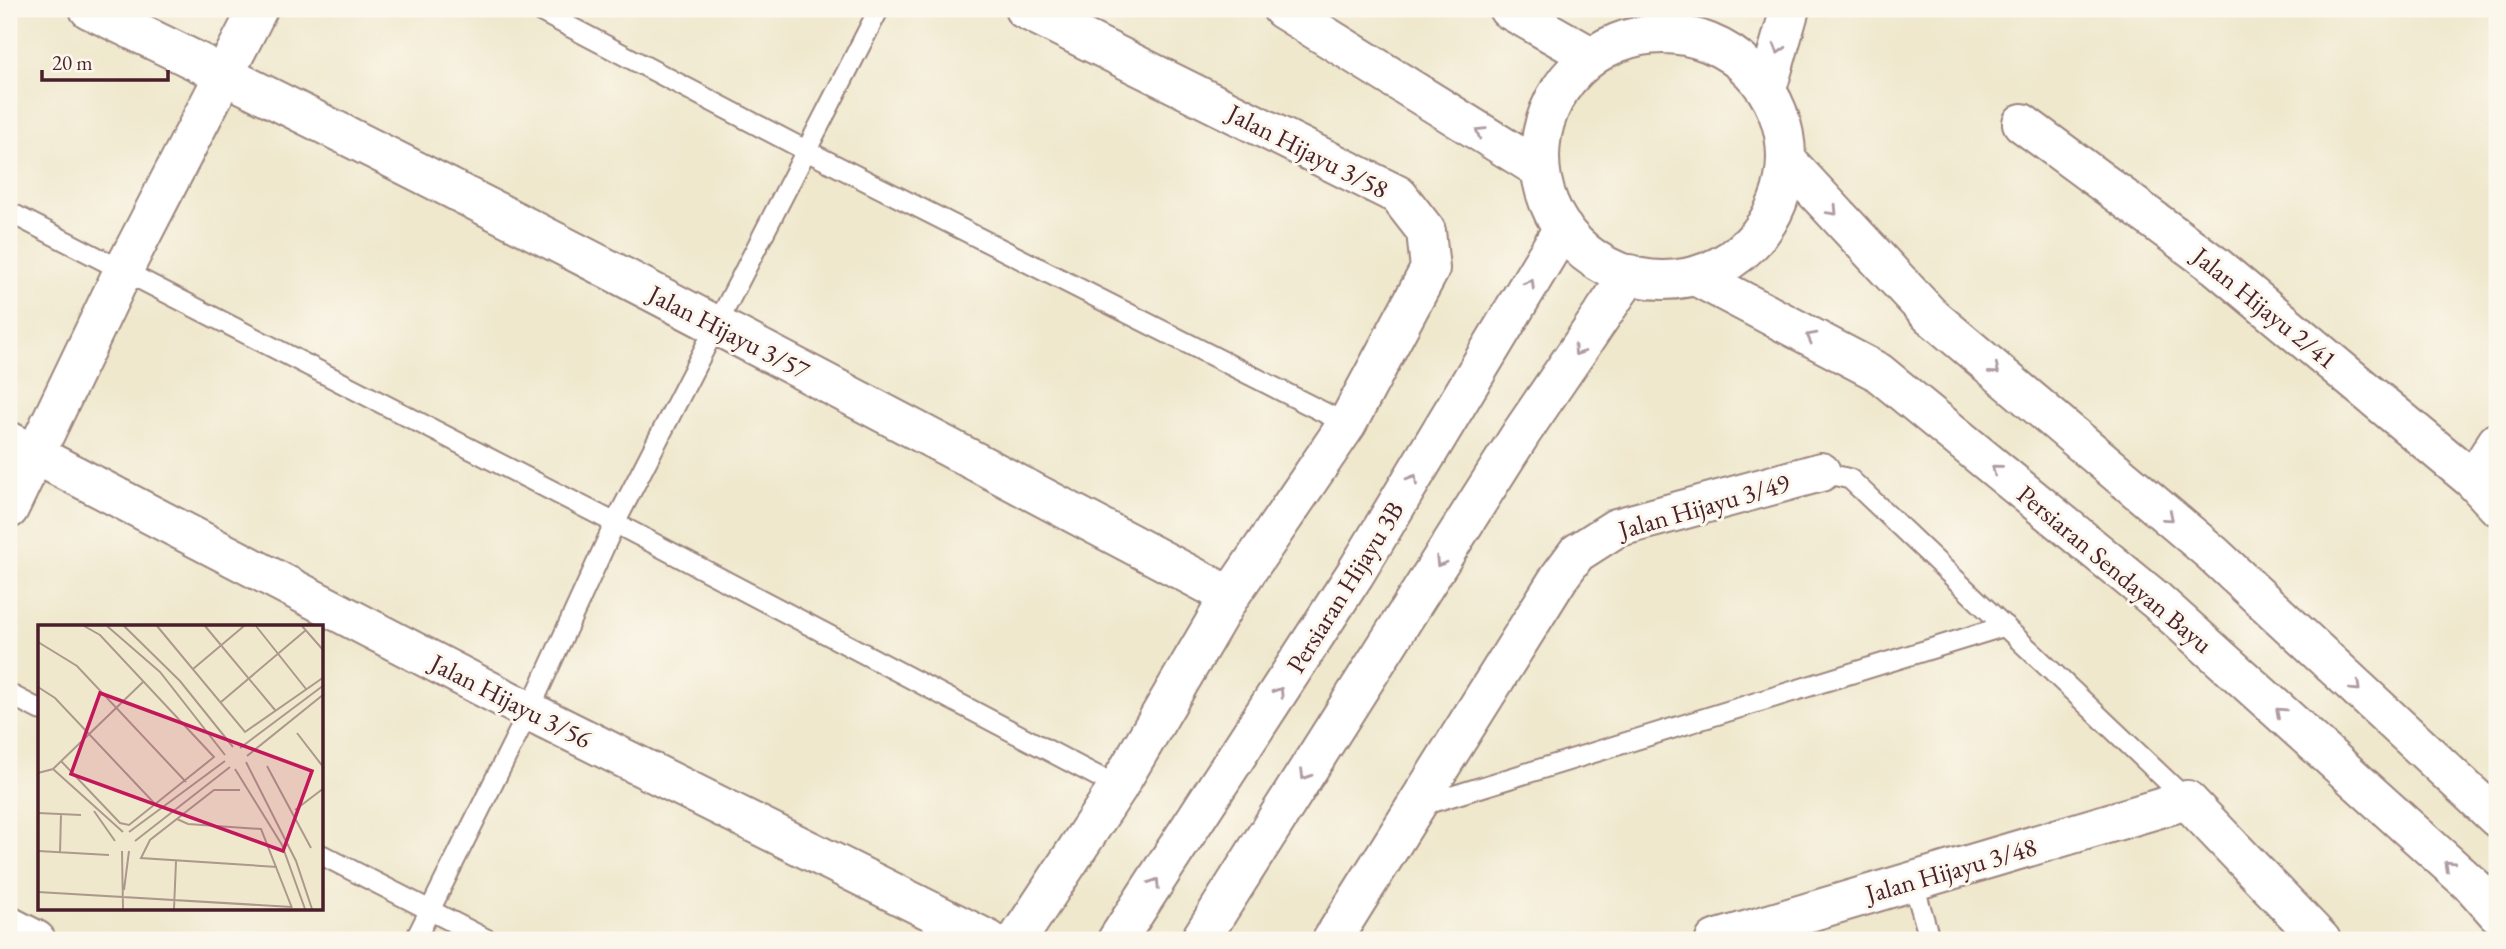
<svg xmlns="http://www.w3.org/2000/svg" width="2506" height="949" viewBox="0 0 2506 949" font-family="'EB Garamond',serif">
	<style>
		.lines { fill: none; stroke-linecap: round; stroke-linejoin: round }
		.service-casing { stroke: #9c847c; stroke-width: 23 }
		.minor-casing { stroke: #9c847c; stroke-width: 42 }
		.tertiary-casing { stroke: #9c847c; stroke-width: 42 }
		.service { stroke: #fff; stroke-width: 19 }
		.minor { stroke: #fff; stroke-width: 38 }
		.tertiary { stroke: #fff; stroke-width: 38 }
		.oneway { stroke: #ae9aa0 }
		.labels { text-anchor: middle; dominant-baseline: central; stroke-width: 6; stroke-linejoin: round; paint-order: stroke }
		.street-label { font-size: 26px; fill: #4a1f2b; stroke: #fbf7ec }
		.inset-road { fill: none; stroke: #ad988c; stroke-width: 2 }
		.view { fill: #c2185b; fill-opacity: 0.15; stroke: #c2185b; stroke-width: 3.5 }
		.inset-edge { fill: none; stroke: #4a1f2b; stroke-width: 3.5 }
	</style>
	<rect width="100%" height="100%" fill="#fbf7ec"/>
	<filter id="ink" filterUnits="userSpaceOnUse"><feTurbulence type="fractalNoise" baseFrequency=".0143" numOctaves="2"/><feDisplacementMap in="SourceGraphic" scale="14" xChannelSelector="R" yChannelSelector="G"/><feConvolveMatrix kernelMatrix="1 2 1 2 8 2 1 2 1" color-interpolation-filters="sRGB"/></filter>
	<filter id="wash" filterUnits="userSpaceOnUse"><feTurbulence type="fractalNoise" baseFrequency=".00686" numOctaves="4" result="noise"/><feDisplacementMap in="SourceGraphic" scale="28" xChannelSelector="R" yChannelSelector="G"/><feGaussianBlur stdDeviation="1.57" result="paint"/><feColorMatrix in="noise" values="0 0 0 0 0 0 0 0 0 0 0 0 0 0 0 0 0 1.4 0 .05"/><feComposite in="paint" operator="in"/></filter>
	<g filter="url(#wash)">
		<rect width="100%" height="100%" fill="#efe8cd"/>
	</g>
	<g filter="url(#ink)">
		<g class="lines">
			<g class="service-casing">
				<g id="service">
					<path d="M 536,9 L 807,151 L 1347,424"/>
					<path d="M 9,212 L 615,523 L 1118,787"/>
					<path d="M 1821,472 L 1850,479 L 2187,800"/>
					<path d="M 9,694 L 40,710"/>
					<path d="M 1420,806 L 2005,626"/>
					<path d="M 322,855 L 488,940"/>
					<path d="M 1913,882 L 1930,940"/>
					<path d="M 415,940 L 529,711 L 615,523 L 879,9"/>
				</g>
			</g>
			<g class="minor-casing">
				<g id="minor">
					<path d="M 89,9 C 474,194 851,396 1230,596"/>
					<path d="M 2022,123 L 2216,266 L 2473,480 L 2497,506"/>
					<path d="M 9,441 L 529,711 L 989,940"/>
					<path d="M 2473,480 L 2497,442"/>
					<path d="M 9,509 L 123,271 L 258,9"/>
					<path d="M 9,926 L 36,940"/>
					<path d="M 1017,940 L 1118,787 L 1230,596 L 1347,424 L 1430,269 L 1426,231 L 1398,195 L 1024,9"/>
					<path d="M 1117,940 L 1355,574 L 1563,228"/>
					<path d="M 1200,940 L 1522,432 L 1630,274"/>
					<path d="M 1332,940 L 1560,576 L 1577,553 L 1616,528 L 1821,472"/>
					<path d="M 1715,940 L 2187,800 L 2321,940"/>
				</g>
			</g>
			<g class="tertiary-casing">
				<g id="tertiary">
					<path d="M 1282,9 L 1538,168"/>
					<path d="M 1508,9 L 1591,56"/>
					<circle cx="1663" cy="157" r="123"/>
					<path d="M 1767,89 L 1790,9"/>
					<path d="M 1787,161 L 1930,315 L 2212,553 L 2497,818"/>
					<path d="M 1695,276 L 1878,372 L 2156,600 L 2474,887 L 2497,913"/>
				</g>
			</g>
			<use href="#service" class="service"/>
			<use href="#minor" class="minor"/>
			<use href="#tertiary" class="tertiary"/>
		</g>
		<defs><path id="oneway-chevron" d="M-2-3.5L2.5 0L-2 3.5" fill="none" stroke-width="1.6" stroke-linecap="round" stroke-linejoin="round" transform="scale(1.75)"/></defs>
		<g class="oneway">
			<use href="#oneway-chevron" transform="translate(1779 49) rotate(106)"/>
			<use href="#oneway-chevron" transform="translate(1480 132) rotate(-148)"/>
			<use href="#oneway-chevron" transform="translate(1833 211) rotate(47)"/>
			<use href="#oneway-chevron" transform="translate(1530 284) rotate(-59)"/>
			<use href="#oneway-chevron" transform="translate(1811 337) rotate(-152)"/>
			<use href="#oneway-chevron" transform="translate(1578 351) rotate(124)"/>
			<use href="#oneway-chevron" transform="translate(1995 370) rotate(40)"/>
			<use href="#oneway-chevron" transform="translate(1996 469) rotate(-141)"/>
			<use href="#oneway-chevron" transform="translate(1413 479) rotate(-59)"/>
			<use href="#oneway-chevron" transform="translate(2169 517) rotate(40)"/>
			<use href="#oneway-chevron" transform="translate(1440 562) rotate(122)"/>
			<use href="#oneway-chevron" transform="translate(2356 687) rotate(43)"/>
			<use href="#oneway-chevron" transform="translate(1279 692) rotate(-57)"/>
			<use href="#oneway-chevron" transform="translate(2280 712) rotate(-138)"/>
			<use href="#oneway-chevron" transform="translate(1305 775) rotate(122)"/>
			<use href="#oneway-chevron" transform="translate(2449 865) rotate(-138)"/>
			<use href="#oneway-chevron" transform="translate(1155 883) rotate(-57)"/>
		</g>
	</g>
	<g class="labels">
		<g class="street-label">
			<text transform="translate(1308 151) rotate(27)">Jalan Hijayu 3/58</text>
			<text transform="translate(2265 308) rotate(39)">Jalan Hijayu 2/41</text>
			<text transform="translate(729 332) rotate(27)">Jalan Hijayu 3/57</text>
			<text transform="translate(1704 506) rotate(-16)">Jalan Hijayu 3/49</text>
			<text transform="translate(2115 569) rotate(40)">Persiaran Sendayan Bayu</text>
			<text transform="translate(1345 587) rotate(-58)">Persiaran Hijayu 3B</text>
			<text transform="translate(511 701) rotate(27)">Jalan Hijayu 3/56</text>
			<text transform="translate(1951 870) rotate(-16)">Jalan Hijayu 3/48</text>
		</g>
	</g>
	<g transform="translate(38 625)">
		<rect width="285" height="285" fill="#efe8cd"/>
		<path class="inset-road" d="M 69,1 L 122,47 L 187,130M 86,1 L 142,56 L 195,122M 119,1 L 207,107 L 286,52M 167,1 L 237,85M 218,1 L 268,64M 264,1 L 286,26M 0,17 L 39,41 L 148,157M 155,44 L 206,1M 0,62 L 17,73 L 118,180M 183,77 L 268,5M 259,108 L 286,143M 202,123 L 286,60M 209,131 L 286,69M 23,136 L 82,198 L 91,200 L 176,132 L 62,10 L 46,1M 208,137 L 258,236 L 274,284M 229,141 L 273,223M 15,144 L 85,207M 197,144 L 244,220 L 267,284M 0,148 L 15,144 L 106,56M 202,165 L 176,165 L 112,215 L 103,233 L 239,242M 257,185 L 286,163M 56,186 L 77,216M 0,188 L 43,190M 139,194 L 150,199 L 223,204 L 254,283M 91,207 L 187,136M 97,216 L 192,142M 0,226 L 71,230M 84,226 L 85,284M 22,228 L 23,189M 86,265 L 91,226M 0,267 L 254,282M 136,284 L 138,236"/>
		<path class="view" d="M 62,68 L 274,146 L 245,226 L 33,149 Z"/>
		<rect width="285" height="285" class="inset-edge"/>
	</g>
	<rect width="2506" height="949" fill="none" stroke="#fbf7ec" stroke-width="35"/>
	<path d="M42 70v10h126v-10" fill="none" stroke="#4a1f2b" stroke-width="3.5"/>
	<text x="52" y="70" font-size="21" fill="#4a1f2b" stroke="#fbf7ec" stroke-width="5" paint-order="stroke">20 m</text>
</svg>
